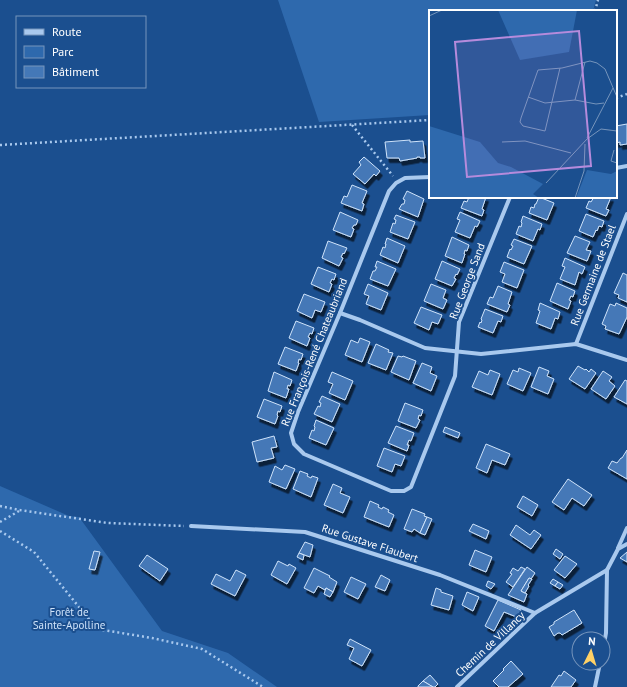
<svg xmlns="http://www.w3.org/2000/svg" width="627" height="687" viewBox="0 0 627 687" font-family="'PT Sans',sans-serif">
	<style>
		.green { fill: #2e69ad }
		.building { fill: #4478b7; stroke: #cfe3fa; filter: url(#shadow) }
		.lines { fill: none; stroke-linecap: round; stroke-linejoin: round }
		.path { stroke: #a9c9ee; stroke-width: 2.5; stroke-dasharray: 2 3; stroke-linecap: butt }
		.street { stroke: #a9c9ee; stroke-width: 4 }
		.labels { text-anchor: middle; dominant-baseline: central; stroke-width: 4; stroke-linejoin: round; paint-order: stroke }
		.street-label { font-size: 11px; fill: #fff; stroke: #1b4f8f }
		.park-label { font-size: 11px; fill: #cfe3fa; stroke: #1b4f8f }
		.inset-road { fill: none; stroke: #7695bc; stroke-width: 1 }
		.view { fill: #b68bdc; fill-opacity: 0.15; stroke: #b68bdc; stroke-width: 2 }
		.inset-edge { fill: none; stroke: #fff; stroke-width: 2 }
	</style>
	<defs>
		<filter id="shadow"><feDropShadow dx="2.5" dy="4.5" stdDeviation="0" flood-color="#0009"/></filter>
	</defs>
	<rect width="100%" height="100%" fill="#1b4f8f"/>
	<g class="green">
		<path d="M 278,0 L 596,0 L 593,11 L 430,11 L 430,115 L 319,122 Z"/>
		<path d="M 0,486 L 69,516 L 79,517 L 162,631 L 228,653 L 277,687 L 0,687 Z"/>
	</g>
	<g class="building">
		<path d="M 627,124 L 627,144 L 620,145 L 620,142 L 616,143 L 616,126 Z"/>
		<path d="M 410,140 L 410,142 L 423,141 L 425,158 L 420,158 L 420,157 L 417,157 L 417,158 L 400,161 L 399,158 L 387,158 L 385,142 Z"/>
		<path d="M 364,157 L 380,171 L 376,176 L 374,174 L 365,184 L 353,174 L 361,165 L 359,162 Z"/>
		<path d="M 352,185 L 367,191 L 362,203 L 364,204 L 362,211 L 341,203 L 344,196 L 347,197 Z"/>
		<path d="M 407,191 L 424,199 L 418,217 L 399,209 L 402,204 L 404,204 L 405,200 L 403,199 Z"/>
		<path d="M 469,197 L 486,197 L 482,209 L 484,210 L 482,216 L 461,208 L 464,201 L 467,202 Z"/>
		<path d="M 539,197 L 554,203 L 547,220 L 529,213 L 531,207 L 534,208 L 535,204 L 536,204 Z"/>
		<path d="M 594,197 L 611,197 L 606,209 L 609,210 L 606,216 L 586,208 L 589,201 L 591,202 Z"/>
		<path d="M 340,212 L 358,220 L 356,225 L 354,225 L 352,228 L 354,229 L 351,237 L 333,230 Z"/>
		<path d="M 460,212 L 480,221 L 477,227 L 475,226 L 470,238 L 455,232 L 460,220 L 457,219 Z"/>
		<path d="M 586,214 L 604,221 L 602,227 L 599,226 L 597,231 L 596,230 L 593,237 L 579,231 Z"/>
		<path d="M 396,215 L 415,222 L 408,239 L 390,232 L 393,223 L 395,224 L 396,220 L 394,219 Z"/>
		<path d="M 523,216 L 542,224 L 540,230 L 538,229 L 533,241 L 516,234 L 519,226 L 521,227 L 522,223 L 521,222 Z"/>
		<path d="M 575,236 L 590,242 L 586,250 L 591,251 L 587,261 L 567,253 Z"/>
		<path d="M 452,237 L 469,245 L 467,251 L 465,250 L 464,254 L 465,254 L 462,263 L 445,256 Z"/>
		<path d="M 387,238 L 405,246 L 398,263 L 380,255 L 383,247 L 385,248 L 386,244 L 385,244 Z"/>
		<path d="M 514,239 L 532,246 L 524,264 L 507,257 L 510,249 L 511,250 L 513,246 L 511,245 Z"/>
		<path d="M 328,241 L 347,248 L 344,254 L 343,253 L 341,257 L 343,258 L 339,266 L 322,258 Z"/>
		<path d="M 565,258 L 585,267 L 582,274 L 579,272 L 575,285 L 560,279 L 565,267 L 562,266 Z"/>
		<path d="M 377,261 L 396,269 L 388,286 L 370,279 L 373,271 L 375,271 L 377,267 L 375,267 Z"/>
		<path d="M 442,261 L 460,269 L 457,275 L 456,274 L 454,278 L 456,279 L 452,286 L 435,279 Z"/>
		<path d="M 504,262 L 524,270 L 517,288 L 502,282 L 505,274 L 500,272 Z"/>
		<path d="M 318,267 L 336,274 L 334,280 L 332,279 L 330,283 L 332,284 L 329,292 L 311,284 Z"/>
		<path d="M 623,273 L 627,275 L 627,302 L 618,298 L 619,295 L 614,293 Z"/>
		<path d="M 557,283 L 575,291 L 573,297 L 571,296 L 569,300 L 571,301 L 568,309 L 550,301 Z"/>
		<path d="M 368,284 L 388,293 L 381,310 L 366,304 L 369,296 L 364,294 Z"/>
		<path d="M 431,284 L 446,290 L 443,298 L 447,300 L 443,309 L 424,301 Z"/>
		<path d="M 498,286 L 512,292 L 508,304 L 510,305 L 507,312 L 487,304 L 490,297 L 493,298 Z"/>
		<path d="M 304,294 L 325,302 L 321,312 L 315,310 L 312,318 L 297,311 Z"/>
		<path d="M 540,303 L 560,312 L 558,319 L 555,318 L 551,329 L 536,323 L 540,311 L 538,310 Z"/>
		<path d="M 616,303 L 627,308 L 627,317 L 619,334 L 605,329 L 606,326 L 602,324 L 610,304 L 615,306 Z"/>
		<path d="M 421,307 L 442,315 L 438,324 L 432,322 L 429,330 L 414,323 Z"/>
		<path d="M 485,309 L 503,316 L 501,322 L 498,321 L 493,333 L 478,327 L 480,322 L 481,323 L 482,320 L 481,319 Z"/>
		<path d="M 296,321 L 314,328 L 312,334 L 310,333 L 308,337 L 310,338 L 307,346 L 289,338 Z"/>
		<path d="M 360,338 L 370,342 L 362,362 L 345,355 L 351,340 L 358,343 Z"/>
		<path d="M 376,344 L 389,350 L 388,352 L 393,353 L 386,370 L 368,363 Z"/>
		<path d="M 285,347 L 303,354 L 301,360 L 299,359 L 298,363 L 299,363 L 296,371 L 278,364 Z"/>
		<path d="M 398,356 L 402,357 L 403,356 L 416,361 L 409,380 L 391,372 Z"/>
		<path d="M 422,363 L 432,367 L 430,373 L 437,376 L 431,391 L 413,383 Z"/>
		<path d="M 578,366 L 585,370 L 586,369 L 589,372 L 591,369 L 596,373 L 585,389 L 569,379 Z"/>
		<path d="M 539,367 L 549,371 L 547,376 L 554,379 L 548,394 L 531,387 Z"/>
		<path d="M 519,368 L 531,373 L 523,391 L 507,384 L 513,370 L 518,372 Z"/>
		<path d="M 490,370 L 500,374 L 492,395 L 472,387 L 479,371 L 488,375 Z"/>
		<path d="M 603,371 L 612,377 L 609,381 L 615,386 L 606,399 L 591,389 Z"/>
		<path d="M 274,372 L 292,380 L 290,386 L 288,385 L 287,389 L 289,389 L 286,398 L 268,391 Z"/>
		<path d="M 332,372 L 353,381 L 345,400 L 329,393 L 333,384 L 328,382 Z"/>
		<path d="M 625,380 L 627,381 L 627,404 L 614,397 Z"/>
		<path d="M 322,396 L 340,404 L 332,422 L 314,414 L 318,406 L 320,407 L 321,403 L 319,402 Z"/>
		<path d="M 264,399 L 282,406 L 280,412 L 278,411 L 277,415 L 278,416 L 275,424 L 257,417 Z"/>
		<path d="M 405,403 L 423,410 L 421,416 L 419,415 L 418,419 L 420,420 L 416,428 L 398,421 Z"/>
		<path d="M 316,420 L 334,428 L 326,445 L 309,438 L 312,430 L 314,431 L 315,427 L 314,426 Z"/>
		<path d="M 396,426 L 414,433 L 411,441 L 409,440 L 407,445 L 409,445 L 407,451 L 388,443 Z"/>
		<path d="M 445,427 L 460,433 L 458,438 L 443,432 Z"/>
		<path d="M 274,436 L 277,447 L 271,448 L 274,458 L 257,462 L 252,442 Z"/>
		<path d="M 486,444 L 510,454 L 505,465 L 492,460 L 487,473 L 476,468 Z"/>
		<path d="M 384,448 L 405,456 L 401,466 L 395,464 L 392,472 L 377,466 Z"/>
		<path d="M 627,450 L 627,479 L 608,468 L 612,461 L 617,463 L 621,458 L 622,458 Z"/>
		<path d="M 285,465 L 295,469 L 286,489 L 269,482 L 275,466 L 282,470 Z"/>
		<path d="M 300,471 L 308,474 L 307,476 L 311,478 L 312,476 L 318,478 L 311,497 L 293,489 Z"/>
		<path d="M 568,479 L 592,495 L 584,506 L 572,498 L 564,510 L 552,502 Z"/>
		<path d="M 333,484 L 342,488 L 340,493 L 350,497 L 343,513 L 324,505 Z"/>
		<path d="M 523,496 L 538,505 L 532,516 L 517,507 Z"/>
		<path d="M 370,501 L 379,505 L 378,507 L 382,509 L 383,507 L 389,510 L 388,512 L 394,515 L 389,527 L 364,517 Z"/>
		<path d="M 412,509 L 425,514 L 424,516 L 427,517 L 420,533 L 414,529 L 412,532 L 404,529 Z"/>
		<path d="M 427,517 L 432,519 L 425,535 L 420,533 Z"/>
		<path d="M 473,524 L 489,531 L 486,539 L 469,531 Z"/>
		<path d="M 516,525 L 530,535 L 534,530 L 541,535 L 531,549 L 510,535 Z"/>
		<path d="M 305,542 L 313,545 L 310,557 L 299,553 Z"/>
		<path d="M 556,549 L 563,554 L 560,559 L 553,554 Z"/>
		<path d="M 475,550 L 492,557 L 486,572 L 469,565 Z"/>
		<path d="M 94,551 L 100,552 L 95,570 L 89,569 Z"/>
		<path d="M 627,552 L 627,562 L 620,558 Z"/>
		<path d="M 299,553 L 304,555 L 303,560 L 297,557 Z"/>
		<path d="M 147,555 L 168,569 L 160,581 L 139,566 Z"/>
		<path d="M 565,556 L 577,564 L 565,578 L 554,570 Z"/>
		<path d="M 278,561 L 288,566 L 289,564 L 296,568 L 287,584 L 271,575 Z"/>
		<path d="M 521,567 L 525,569 L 513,587 L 506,582 L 512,574 L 510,573 L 513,568 L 518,571 Z"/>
		<path d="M 527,567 L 535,573 L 531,579 L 529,578 L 521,591 L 527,594 L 524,602 L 508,595 Z"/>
		<path d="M 314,568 L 330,576 L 329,577 L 337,582 L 333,592 L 326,588 L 325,590 L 318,586 L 314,593 L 304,588 Z"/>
		<path d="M 236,570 L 246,575 L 235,596 L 211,584 L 216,574 L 230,581 Z"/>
		<path d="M 381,575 L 390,580 L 385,591 L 375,587 Z"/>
		<path d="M 351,577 L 366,584 L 358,599 L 344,592 Z"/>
		<path d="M 529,578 L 532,579 L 528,585 L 529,586 L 525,593 L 521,591 Z"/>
		<path d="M 553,579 L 558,582 L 555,586 L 550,583 Z"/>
		<path d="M 488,581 L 495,584 L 491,589 L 486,586 Z"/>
		<path d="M 558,582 L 563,585 L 560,589 L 555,586 Z"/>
		<path d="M 326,588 L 333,592 L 330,597 L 324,594 Z"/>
		<path d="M 436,588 L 441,590 L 441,592 L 453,596 L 449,610 L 431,605 Z"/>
		<path d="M 467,592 L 479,597 L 473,611 L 462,605 Z"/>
		<path d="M 498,600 L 521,610 L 519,618 L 504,612 L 494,631 L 485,626 Z"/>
		<path d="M 574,610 L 582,623 L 562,635 L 560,633 L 558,633 L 554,636 L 549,627 L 554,624 L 554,622 Z"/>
		<path d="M 350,639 L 371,650 L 362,666 L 349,659 L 354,648 L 347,645 Z"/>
		<path d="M 511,661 L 523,674 L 508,687 L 499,687 L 493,681 L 504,670 L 503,669 Z"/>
		<path d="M 564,671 L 576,680 L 571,687 L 551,687 L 559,675 L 561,676 Z"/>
		<path d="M 430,675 L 438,684 L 435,687 L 433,687 L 423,681 Z"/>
		<path d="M 423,681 L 433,687 L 418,687 L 418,686 Z"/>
	</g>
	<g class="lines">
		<g class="path">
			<path d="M 595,11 L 598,0"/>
			<path d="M 616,98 L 627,94"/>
			<path d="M 352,125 L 393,176"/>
			<path d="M 0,145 L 430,120"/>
			<path d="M 0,506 L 19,510 L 108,523 L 184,526"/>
			<path d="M 0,522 L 19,511"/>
			<path d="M 0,531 L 34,552 L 97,629 L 152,638 L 202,649 L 263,687"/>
		</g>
		<g class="street">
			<path d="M 616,168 L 627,166"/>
			<path d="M 430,177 L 405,178 L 396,183 L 389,191 L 340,313 L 298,412 L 291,433 L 294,444 L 304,454 L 391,491 L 404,491 L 411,487 L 455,376 L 459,322 L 510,197"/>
			<path d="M 340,313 L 360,320 L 425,348 L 481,354 L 576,344 L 627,360"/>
			<path d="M 576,344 L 627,214"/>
			<path d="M 191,526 L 305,532 L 440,575 L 535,613"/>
			<path d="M 618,548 L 627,528"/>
			<path d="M 603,650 L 606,633 L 607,570"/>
			<path d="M 457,687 L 535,613 L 607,570 L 618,549 L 627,544"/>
			<path d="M 595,687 L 600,663"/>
		</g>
	</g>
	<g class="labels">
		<g class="street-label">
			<text transform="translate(593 275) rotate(-69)">Rue Germaine de Stael</text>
			<text transform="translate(467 281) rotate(-69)">Rue George Sand</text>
			<text transform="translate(314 352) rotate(-68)">Rue François-René Chateaubriand</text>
			<text transform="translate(370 543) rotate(18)">Rue Gustave Flaubert</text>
			<text transform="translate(490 644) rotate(-43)">Chemin de Villancy</text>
		</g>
		<g class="park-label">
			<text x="69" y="612">Forêt de<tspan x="69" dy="13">Sainte-Apolline</tspan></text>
		</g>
	</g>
	<g transform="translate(429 10)">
		<rect width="188" height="188" fill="#1b4f8f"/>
		<path d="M 69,0 L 148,0 L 140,42 L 91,50 ZM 0,116 L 51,132 L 69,153 L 82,157 L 114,174 L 104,184 L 110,188 L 0,188 ZM 158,160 L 182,164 L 188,161 L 188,188 L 147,188 Z" fill="#2e69ad"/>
		<path class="inset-road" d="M 0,6 L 13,0M 131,58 L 116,121 L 94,116 L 91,112 L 92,108 L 109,60 L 133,58 L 161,51 L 168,53 L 176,59 L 188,87M 99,87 L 116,93 L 146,90 L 167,94 L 175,93M 146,90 L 156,52M 158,128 L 184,78M 73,132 L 96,131 L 142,143M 185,140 L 182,151 L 188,153M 117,173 L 158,129 L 172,119 L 188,121M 146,188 L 155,161 L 156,134"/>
		<path class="view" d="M 150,21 L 162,156 L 38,167 L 26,32 Z"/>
		<rect width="188" height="188" class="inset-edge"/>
	</g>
	<rect x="16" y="16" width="130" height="72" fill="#1b4f8f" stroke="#7695bc"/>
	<rect x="24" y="29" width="20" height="6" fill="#a9c9ee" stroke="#7695bc"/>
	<text x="52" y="36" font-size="12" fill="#ffffff">Route</text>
	<rect x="24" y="46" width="20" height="12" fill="#2e69ad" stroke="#7695bc"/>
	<text x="52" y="56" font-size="12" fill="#ffffff">Parc</text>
	<rect x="24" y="66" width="20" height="12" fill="#4478b7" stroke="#7695bc"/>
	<text x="52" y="76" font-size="12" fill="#ffffff">Bâtiment</text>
	<g transform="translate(591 651) rotate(5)"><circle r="19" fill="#1b4f8f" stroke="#7695bc"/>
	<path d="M0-3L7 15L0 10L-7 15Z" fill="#ffd166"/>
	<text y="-6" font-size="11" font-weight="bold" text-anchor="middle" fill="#ffffff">N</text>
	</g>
</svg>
